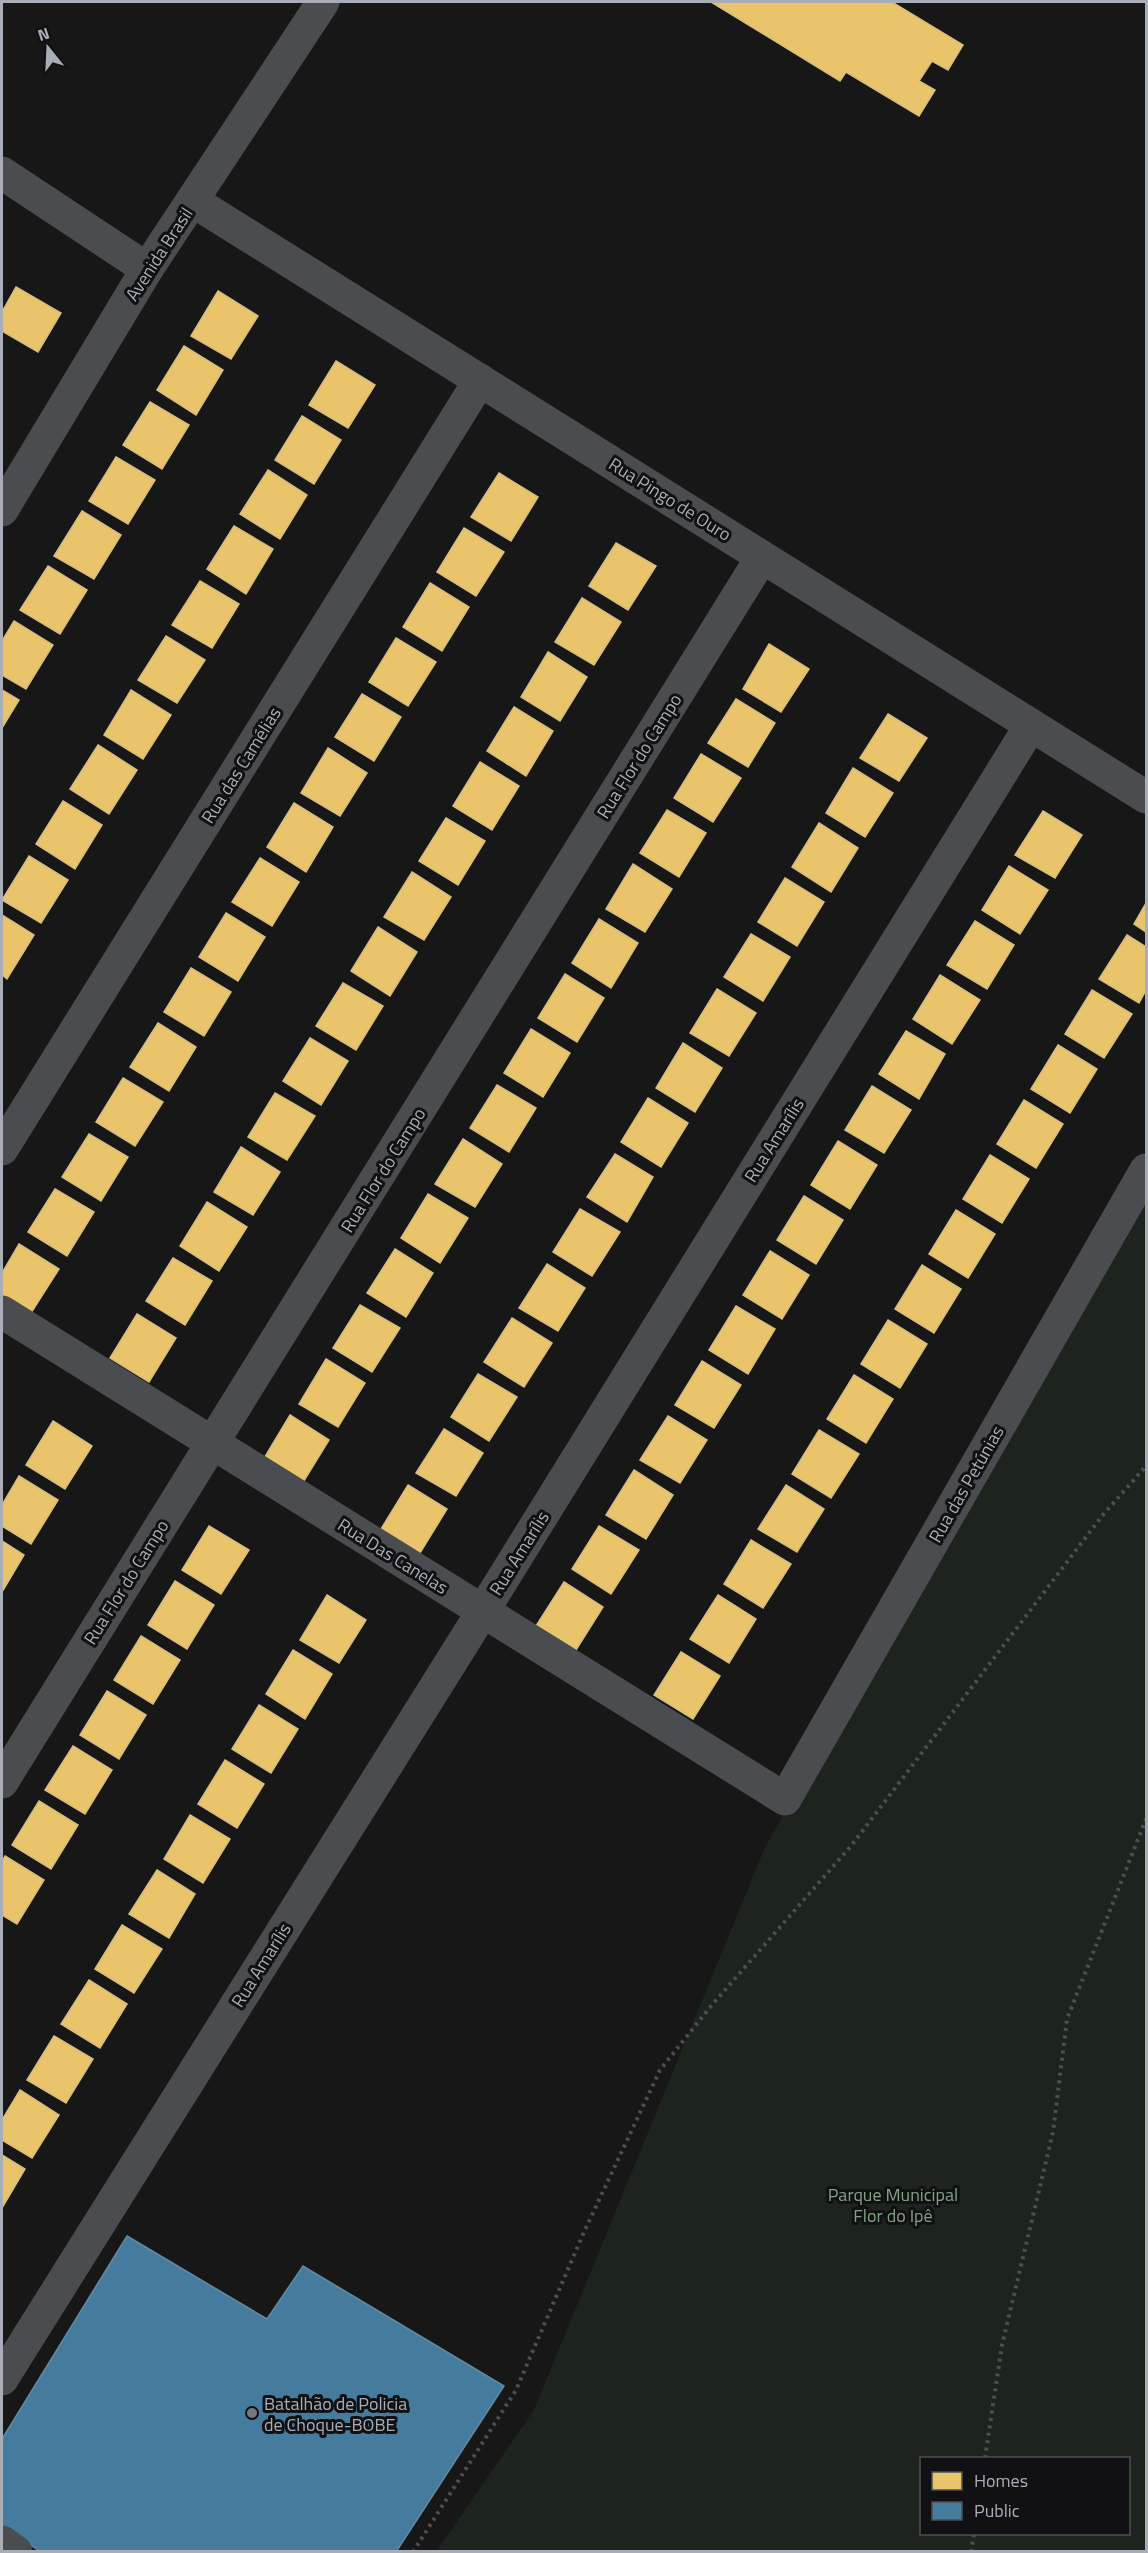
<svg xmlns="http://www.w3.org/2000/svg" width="1148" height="2553" viewBox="0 0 1148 2553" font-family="'Titillium Web',sans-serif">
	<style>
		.green { fill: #1d241e; fill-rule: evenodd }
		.homes { fill: #e9c46a; stroke: #d6bd81; stroke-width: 1.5 }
		.public { fill: #457b9d; stroke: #638aa5; stroke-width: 1.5 }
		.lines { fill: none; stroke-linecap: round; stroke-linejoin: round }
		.path { stroke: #4d4e52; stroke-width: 4; stroke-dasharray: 3 4.5; stroke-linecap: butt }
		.minor { stroke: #4b4c50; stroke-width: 33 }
		.tertiary { stroke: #4b4c50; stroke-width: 33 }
		.poi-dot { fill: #757880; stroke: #111113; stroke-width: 2 }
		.labels { text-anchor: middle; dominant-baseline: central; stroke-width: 6; stroke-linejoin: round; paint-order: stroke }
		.street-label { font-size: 18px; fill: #a8adb8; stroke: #111113 }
		.park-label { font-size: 18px; fill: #7fa381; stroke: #111113 }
		.poi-label { font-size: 18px; fill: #a8adb8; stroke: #111113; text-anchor: start }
	</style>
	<rect width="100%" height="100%" fill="#171717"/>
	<path class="green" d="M 1146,1200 L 1146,2551 L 436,2552 L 534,2410 L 766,1845 ZM 922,2458 L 1128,2458 L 1128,2534 L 922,2534 Z"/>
	<g class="homes">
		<path d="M 711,2 L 892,2 L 963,45 L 948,70 L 932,61 L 919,81 L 935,90 L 919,116 L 846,72 L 840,81 Z"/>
		<path d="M 16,287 L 61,313 L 38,352 L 2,331 L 2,312 Z"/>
		<path d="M 218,291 L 258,316 L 231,359 L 191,336 Z"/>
		<path d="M 184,346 L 223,370 L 196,415 L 157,390 Z"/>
		<path d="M 336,361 L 375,385 L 348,428 L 309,405 Z"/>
		<path d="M 150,402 L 189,425 L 162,469 L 123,445 Z"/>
		<path d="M 302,416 L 341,440 L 314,484 L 275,460 Z"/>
		<path d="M 116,457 L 155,480 L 128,524 L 89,501 Z"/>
		<path d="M 268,470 L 307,495 L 280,539 L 240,514 Z"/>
		<path d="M 499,473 L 538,497 L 511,541 L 471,517 Z"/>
		<path d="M 82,511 L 121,535 L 94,579 L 54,556 Z"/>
		<path d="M 234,526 L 273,549 L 246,594 L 207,569 Z"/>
		<path d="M 464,528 L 504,552 L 476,596 L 437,572 Z"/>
		<path d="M 616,543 L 656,566 L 628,610 L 589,586 Z"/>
		<path d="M 48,566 L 87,590 L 60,634 L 20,610 Z"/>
		<path d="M 200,581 L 239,604 L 212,648 L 172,625 Z"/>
		<path d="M 430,583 L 469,607 L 442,651 L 403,627 Z"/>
		<path d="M 582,598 L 621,622 L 594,665 L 555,642 Z"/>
		<path d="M 14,621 L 53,645 L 26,689 L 2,675 L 2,641 Z"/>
		<path d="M 166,636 L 205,660 L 177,703 L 138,680 Z"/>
		<path d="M 396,638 L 436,662 L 408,706 L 369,682 Z"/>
		<path d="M 769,644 L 809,669 L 781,712 L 743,689 Z"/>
		<path d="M 548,652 L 587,677 L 560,721 L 521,697 Z"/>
		<path d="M 2,690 L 19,700 L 2,728 Z"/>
		<path d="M 131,690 L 171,715 L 143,759 L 104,735 Z"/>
		<path d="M 362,694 L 401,717 L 374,761 L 335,737 Z"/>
		<path d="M 736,699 L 775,723 L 748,767 L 708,743 Z"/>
		<path d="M 514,707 L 553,731 L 526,776 L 487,751 Z"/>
		<path d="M 888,714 L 927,738 L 899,781 L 860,758 Z"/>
		<path d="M 98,745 L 137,770 L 109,814 L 70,789 Z"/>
		<path d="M 328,748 L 367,773 L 340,816 L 301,793 Z"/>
		<path d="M 701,754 L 741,778 L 713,822 L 674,798 Z"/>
		<path d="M 480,762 L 519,786 L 492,830 L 453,806 Z"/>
		<path d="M 853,768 L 893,793 L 865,837 L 826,813 Z"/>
		<path d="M 63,801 L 102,825 L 75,869 L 36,844 Z"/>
		<path d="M 294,803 L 333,827 L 306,872 L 267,847 Z"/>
		<path d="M 667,810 L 706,833 L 679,877 L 640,853 Z"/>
		<path d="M 1043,811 L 1082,835 L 1055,878 L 1015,855 Z"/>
		<path d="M 446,818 L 485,841 L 458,885 L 419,861 Z"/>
		<path d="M 819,823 L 858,848 L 831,892 L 792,867 Z"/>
		<path d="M 29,856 L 68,880 L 41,923 L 2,900 Z"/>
		<path d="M 260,858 L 299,882 L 272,926 L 232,902 Z"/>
		<path d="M 633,864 L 672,889 L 645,932 L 606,909 Z"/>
		<path d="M 1009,866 L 1048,890 L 1020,934 L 982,910 Z"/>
		<path d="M 412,872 L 451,897 L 424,940 L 384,917 Z"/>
		<path d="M 785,878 L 824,902 L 797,946 L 758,922 Z"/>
		<path d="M 1146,903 L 1146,932 L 1134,924 Z"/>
		<path d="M 226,913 L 265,937 L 238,981 L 199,957 Z"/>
		<path d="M 2,915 L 34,935 L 7,979 L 2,975 Z"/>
		<path d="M 599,919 L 638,943 L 611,988 L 572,963 Z"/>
		<path d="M 975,921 L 1014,945 L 987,989 L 947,965 Z"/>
		<path d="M 378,927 L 417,952 L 390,996 L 351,971 Z"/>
		<path d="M 751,934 L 790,957 L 763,1001 L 724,977 Z"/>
		<path d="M 1127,935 L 1146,947 L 1146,990 L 1139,1003 L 1099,979 Z"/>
		<path d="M 191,968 L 231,992 L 204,1036 L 164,1012 Z"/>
		<path d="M 565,974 L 604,998 L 577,1042 L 538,1018 Z"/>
		<path d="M 940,975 L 980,1000 L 952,1044 L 913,1019 Z"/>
		<path d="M 343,983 L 383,1006 L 356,1050 L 316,1026 Z"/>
		<path d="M 717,989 L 756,1013 L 729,1056 L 690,1033 Z"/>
		<path d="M 1092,990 L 1132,1014 L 1104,1058 L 1065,1034 Z"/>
		<path d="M 158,1023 L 196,1047 L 169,1091 L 130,1067 Z"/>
		<path d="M 531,1029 L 570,1053 L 543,1097 L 504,1073 Z"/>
		<path d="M 906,1031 L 945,1054 L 919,1099 L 879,1074 Z"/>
		<path d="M 310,1038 L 348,1061 L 321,1105 L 283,1081 Z"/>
		<path d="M 683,1043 L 722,1068 L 695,1112 L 656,1088 Z"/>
		<path d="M 1058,1045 L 1097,1069 L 1070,1113 L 1031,1089 Z"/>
		<path d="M 123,1078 L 163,1102 L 135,1146 L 96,1122 Z"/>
		<path d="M 497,1085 L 536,1108 L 509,1152 L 470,1128 Z"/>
		<path d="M 872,1086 L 911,1110 L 884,1153 L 845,1130 Z"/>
		<path d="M 275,1093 L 315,1116 L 287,1160 L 248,1137 Z"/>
		<path d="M 648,1098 L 688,1123 L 661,1167 L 621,1142 Z"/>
		<path d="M 1024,1100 L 1063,1124 L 1036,1168 L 997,1144 Z"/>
		<path d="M 89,1134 L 128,1157 L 101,1201 L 62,1177 Z"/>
		<path d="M 463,1139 L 502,1164 L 475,1207 L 435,1184 Z"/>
		<path d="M 838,1141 L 877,1165 L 850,1209 L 811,1185 Z"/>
		<path d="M 241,1147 L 280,1172 L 253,1215 L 214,1192 Z"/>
		<path d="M 615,1154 L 653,1177 L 627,1222 L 587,1197 Z"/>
		<path d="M 990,1155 L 1029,1179 L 1002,1223 L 963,1199 Z"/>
		<path d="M 55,1189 L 94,1212 L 67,1256 L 28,1232 Z"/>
		<path d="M 428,1194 L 468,1218 L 440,1263 L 401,1238 Z"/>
		<path d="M 804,1196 L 843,1220 L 816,1264 L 777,1240 Z"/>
		<path d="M 207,1202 L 247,1227 L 219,1271 L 180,1246 Z"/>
		<path d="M 580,1209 L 620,1232 L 592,1276 L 553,1252 Z"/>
		<path d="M 956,1210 L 995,1234 L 968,1278 L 929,1254 Z"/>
		<path d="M 19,1244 L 59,1269 L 31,1313 L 2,1295 L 2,1273 Z"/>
		<path d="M 395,1249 L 433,1273 L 406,1317 L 367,1293 Z"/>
		<path d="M 770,1251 L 809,1275 L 782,1319 L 743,1295 Z"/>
		<path d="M 173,1258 L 212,1281 L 185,1325 L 146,1301 Z"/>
		<path d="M 547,1264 L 585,1288 L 558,1331 L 519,1308 Z"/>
		<path d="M 922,1265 L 961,1289 L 934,1333 L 895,1309 Z"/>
		<path d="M 360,1305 L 400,1328 L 372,1372 L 333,1348 Z"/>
		<path d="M 736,1306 L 775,1329 L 748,1374 L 709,1350 Z"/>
		<path d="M 137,1314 L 176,1338 L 149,1382 L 110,1358 Z"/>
		<path d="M 512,1318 L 552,1343 L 524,1387 L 484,1362 Z"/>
		<path d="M 888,1320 L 927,1344 L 900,1388 L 861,1364 Z"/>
		<path d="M 326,1359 L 365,1383 L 338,1427 L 299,1404 Z"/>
		<path d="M 702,1361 L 741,1385 L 714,1428 L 675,1405 Z"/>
		<path d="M 478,1374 L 517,1397 L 489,1441 L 451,1417 Z"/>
		<path d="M 854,1375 L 893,1399 L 866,1443 L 827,1419 Z"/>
		<path d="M 290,1415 L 329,1440 L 302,1484 L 263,1460 Z"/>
		<path d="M 668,1416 L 707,1440 L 680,1483 L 640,1460 Z"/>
		<path d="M 53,1421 L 92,1446 L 65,1489 L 26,1465 Z"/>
		<path d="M 444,1429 L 483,1453 L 456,1496 L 416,1473 Z"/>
		<path d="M 819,1430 L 859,1454 L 831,1498 L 792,1474 Z"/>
		<path d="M 634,1470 L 673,1495 L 646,1539 L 606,1515 Z"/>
		<path d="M 19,1476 L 58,1500 L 31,1544 L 2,1526 L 2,1505 Z"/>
		<path d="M 408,1485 L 447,1509 L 420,1553 L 381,1529 Z"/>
		<path d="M 786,1485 L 824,1509 L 797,1552 L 758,1529 Z"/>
		<path d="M 209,1526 L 249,1550 L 221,1594 L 182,1570 Z"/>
		<path d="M 599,1526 L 639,1550 L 611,1594 L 572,1569 Z"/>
		<path d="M 751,1540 L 791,1564 L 763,1608 L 724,1584 Z"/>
		<path d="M 2,1541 L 24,1555 L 2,1592 Z"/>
		<path d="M 175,1581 L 214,1605 L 187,1649 L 148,1625 Z"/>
		<path d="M 564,1582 L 603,1607 L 576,1650 L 536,1626 Z"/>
		<path d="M 327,1595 L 366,1620 L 339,1663 L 300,1640 Z"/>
		<path d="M 718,1595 L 756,1619 L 729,1663 L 690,1639 Z"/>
		<path d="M 141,1636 L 180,1660 L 153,1704 L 114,1680 Z"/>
		<path d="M 293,1650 L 332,1674 L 305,1719 L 266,1694 Z"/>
		<path d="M 681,1652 L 720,1676 L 693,1719 L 654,1695 Z"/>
		<path d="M 107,1691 L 146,1715 L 119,1759 L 80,1735 Z"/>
		<path d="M 259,1705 L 298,1729 L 271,1773 L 232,1749 Z"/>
		<path d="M 73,1746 L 112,1770 L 85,1814 L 45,1790 Z"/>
		<path d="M 225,1760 L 264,1784 L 237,1828 L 198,1804 Z"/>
		<path d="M 39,1801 L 78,1825 L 51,1869 L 12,1845 Z"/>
		<path d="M 190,1815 L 230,1839 L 203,1883 L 164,1859 Z"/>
		<path d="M 5,1856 L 44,1880 L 17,1924 L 2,1915 L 2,1862 Z"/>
		<path d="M 157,1870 L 195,1894 L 169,1938 L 129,1914 Z"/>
		<path d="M 122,1925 L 162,1949 L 134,1993 L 95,1969 Z"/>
		<path d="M 89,1980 L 127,2004 L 100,2048 L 61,2024 Z"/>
		<path d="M 54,2036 L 93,2059 L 66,2103 L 27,2080 Z"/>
		<path d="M 20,2090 L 59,2115 L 32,2158 L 2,2140 L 2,2120 Z"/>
		<path d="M 2,2155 L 25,2169 L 2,2208 Z"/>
	</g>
	<path class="public" d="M 127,2236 L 267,2319 L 303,2266 L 504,2386 L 396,2552 L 41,2552 L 2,2526 L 2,2439 Z"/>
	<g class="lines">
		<g class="path">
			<path d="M 985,2458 L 1002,2345 L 1053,2132 L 1067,2019 L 1146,1819"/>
			<path d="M 413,2552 L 516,2390 L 584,2232 L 660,2070 L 711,2006 L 851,1846 L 1102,1516 L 1146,1466"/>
			<path d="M 971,2552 L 974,2534"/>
		</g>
		<g class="minor">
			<path d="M 2,173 L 147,269"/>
			<path d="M 193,201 L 1146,797"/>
			<path d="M 2,1149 L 480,380"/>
			<path d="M 2,1312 L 785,1799 L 1146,1170"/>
			<path d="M 2,1782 L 762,557"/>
			<path d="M 2,2379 L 483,1611 L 1031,725"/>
			<path d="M 2,2542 L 16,2552"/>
		</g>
		<path class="tertiary" d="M 2,510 L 147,269 L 323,2"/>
	</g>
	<circle class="poi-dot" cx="252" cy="2413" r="6"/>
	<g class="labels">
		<g class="street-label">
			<text transform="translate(159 254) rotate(-57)">Avenida Brasil</text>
			<text transform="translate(670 499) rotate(32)">Rua Pingo de Ouro</text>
			<text transform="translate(639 756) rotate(-58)">Rua Flor do Campo</text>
			<text transform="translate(241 765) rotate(-58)">Rua das Camélias</text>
			<text transform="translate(774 1140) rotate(-58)">Rua Amarílis</text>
			<text transform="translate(383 1170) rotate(-58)">Rua Flor do Campo</text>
			<text transform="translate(966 1484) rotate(-60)">Rua das Petúnias</text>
			<text transform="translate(519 1553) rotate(-58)">Rua Amarílis</text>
			<text transform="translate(393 1556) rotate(32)">Rua Das Canelas</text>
			<text transform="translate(126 1582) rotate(-58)">Rua Flor do Campo</text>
			<text transform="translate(261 1965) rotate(-58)">Rua Amarílis</text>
		</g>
		<g class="park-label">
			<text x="893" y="2194">Parque Municipal<tspan x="893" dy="21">Flor do Ipê</tspan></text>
		</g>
		<g class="poi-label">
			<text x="264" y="2403">Batalhão de Policia<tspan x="264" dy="21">de Choque-BOBE</tspan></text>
		</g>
	</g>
	<rect width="1148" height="2553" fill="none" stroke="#a8adb8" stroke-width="6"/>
	<rect x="920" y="2457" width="210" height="78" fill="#111113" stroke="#4d4f55" stroke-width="1.5"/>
	<rect x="932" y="2472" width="30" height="18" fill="#e9c46a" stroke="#4d4f55" stroke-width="1.5"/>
	<text x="974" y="2487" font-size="18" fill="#a8adb8">Homes</text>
	<rect x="932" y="2502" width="30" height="18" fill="#457b9d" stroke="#4d4f55" stroke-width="1.5"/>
	<text x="974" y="2517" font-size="18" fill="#a8adb8">Public</text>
	<g transform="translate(48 48) rotate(342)" stroke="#111113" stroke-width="4.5" paint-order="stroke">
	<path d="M0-4.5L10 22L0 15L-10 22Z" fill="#a8adb8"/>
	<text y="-9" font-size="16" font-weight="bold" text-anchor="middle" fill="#a8adb8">N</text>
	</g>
</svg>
